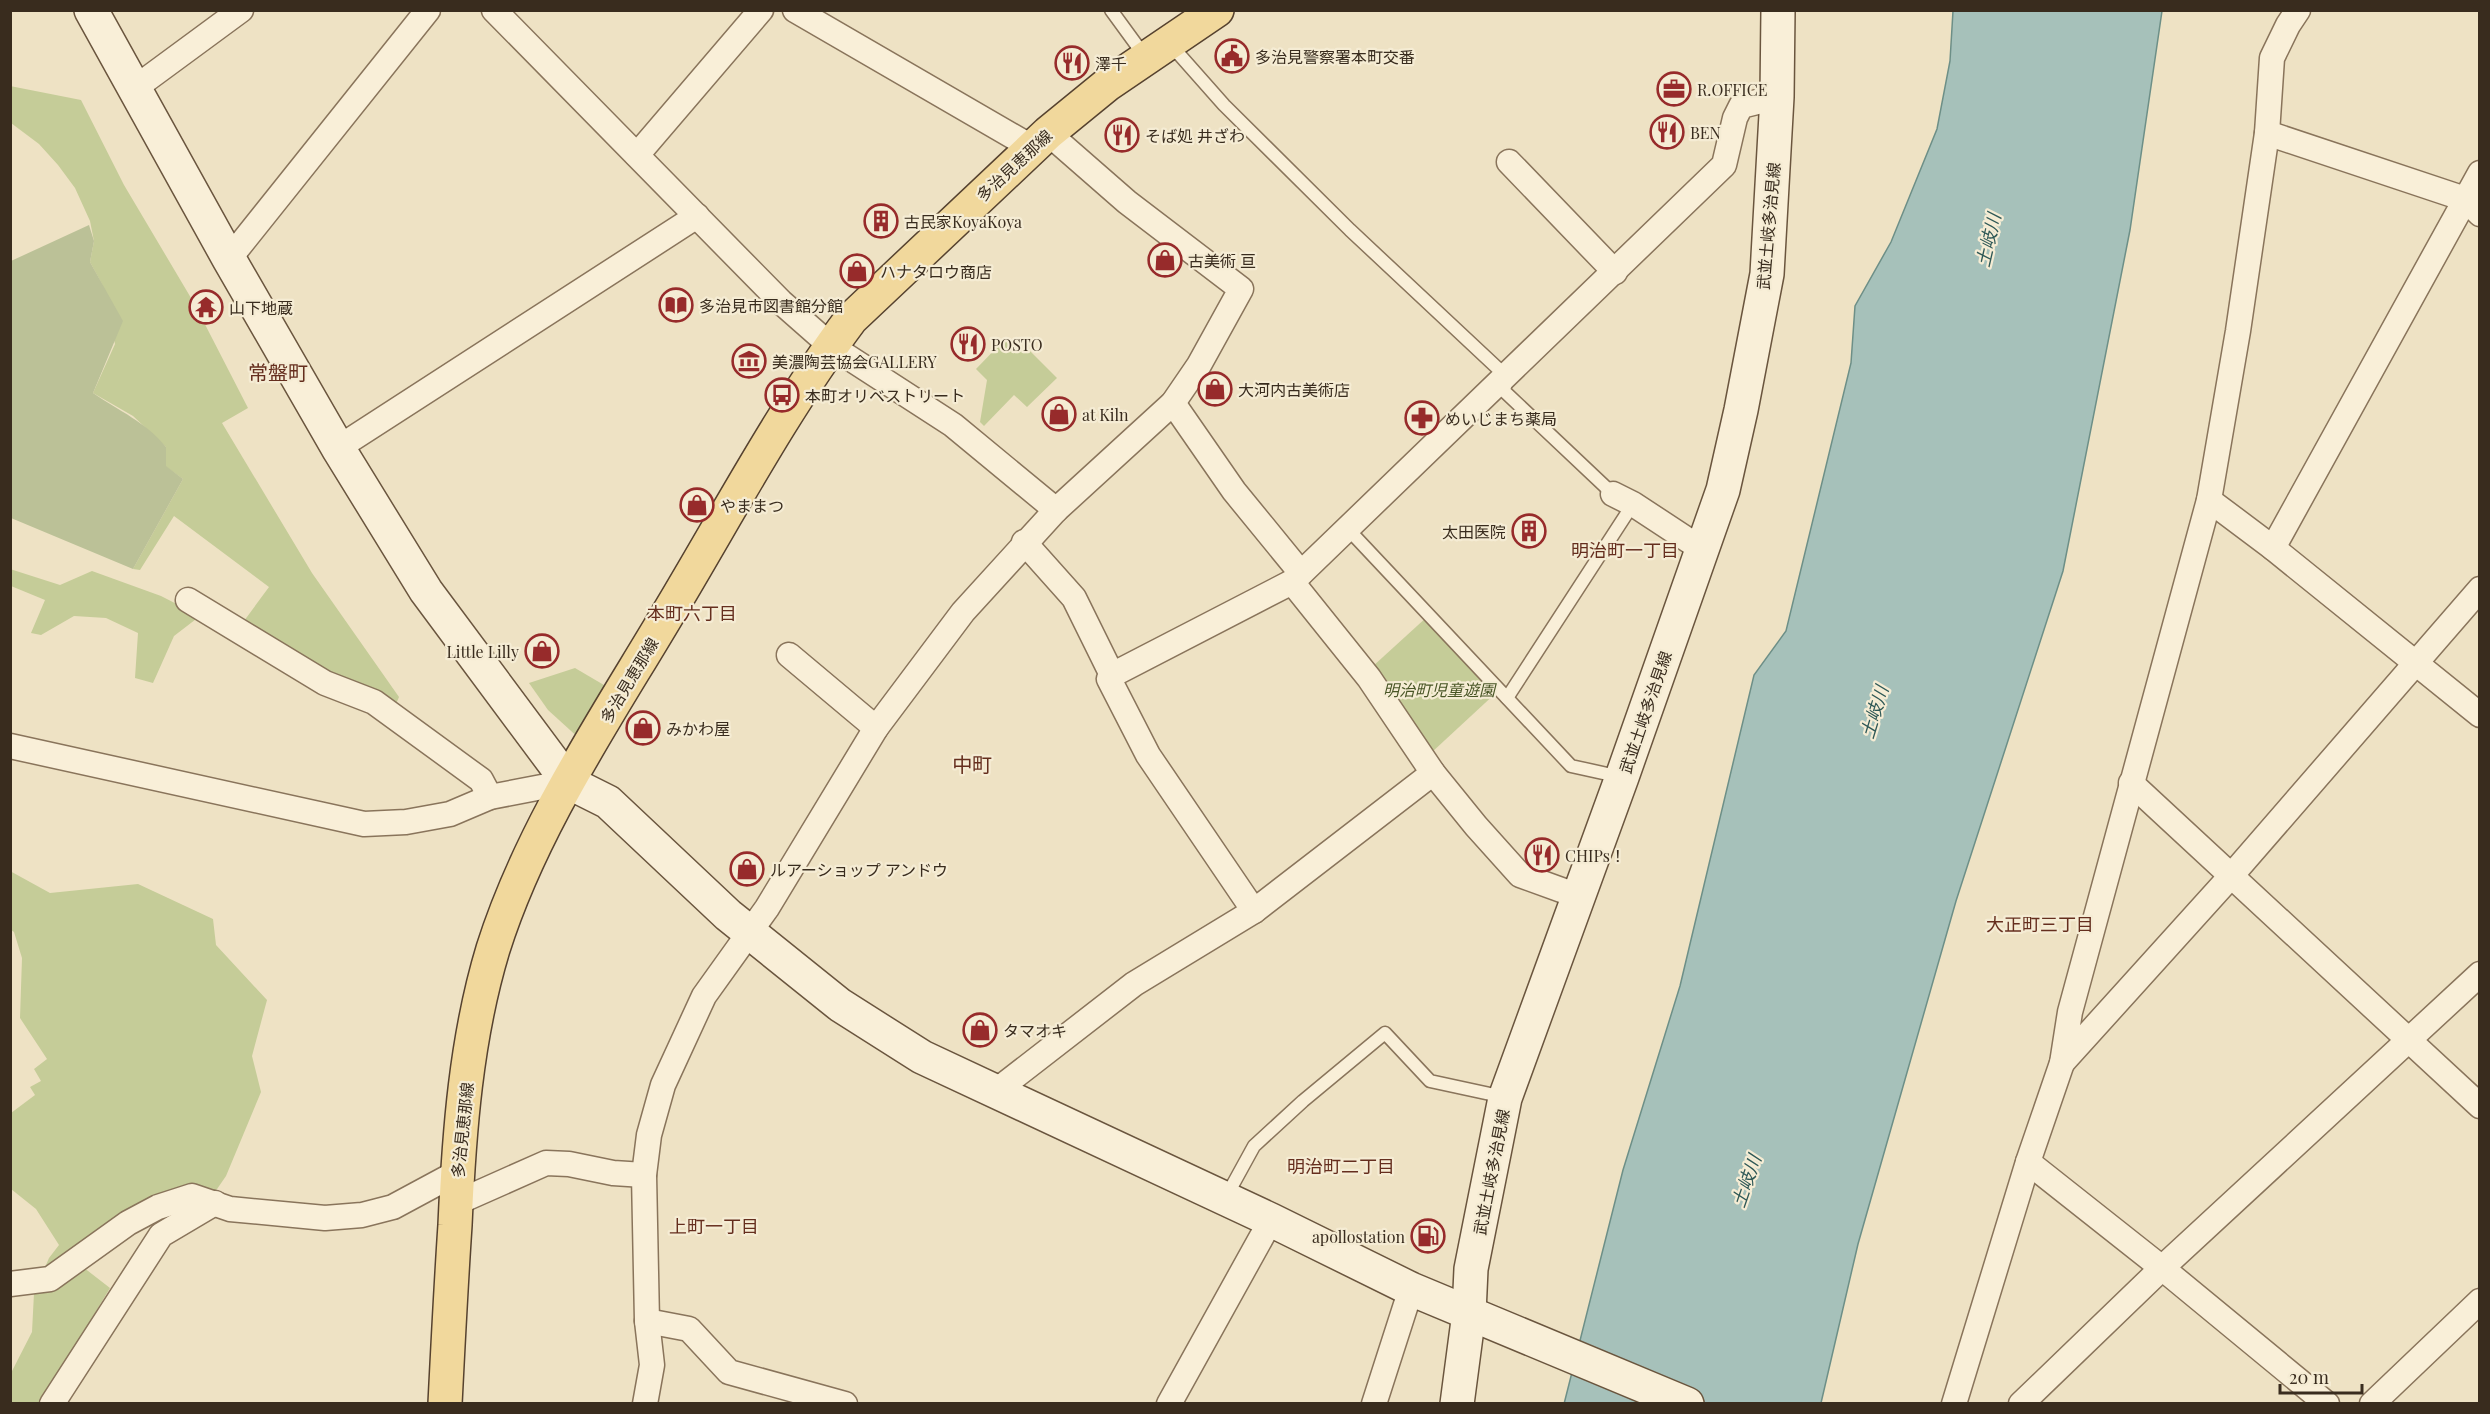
<svg xmlns="http://www.w3.org/2000/svg" width="2490" height="1414" viewBox="0 0 2490 1414" font-family="'Playfair Display','Noto Sans JP',serif">
	<style>
		.green { fill: #c5cc98 }
		.cemetery { fill: #bbc197 }
		.water { fill: #a6c1ba; stroke: #6d8f87; stroke-width: 1.5 }
		.lines { fill: none; stroke-linecap: round; stroke-linejoin: round }
		.lane-casing { stroke: #89745b; stroke-width: 15 }
		.street-casing { stroke: #89745b; stroke-width: 27 }
		.secondary-casing { stroke: #6a553e; stroke-width: 36 }
		.primary-casing { stroke: #56422f; stroke-width: 36 }
		.lane { stroke: #f9efd8; stroke-width: 12 }
		.street { stroke: #f9efd8; stroke-width: 24 }
		.secondary { stroke: #f9efd8; stroke-width: 33 }
		.primary { stroke: #f1d89c; stroke-width: 33 }
		.labels { text-anchor: middle; dominant-baseline: central; stroke-width: 4.5; stroke-linejoin: round; paint-order: stroke }
		.poi-label { font-size: 16px; fill: #392c1e; stroke: #f5ecd4; text-anchor: start }
		.street-label { font-size: 16px; fill: #392c1e; stroke: #f5ecd4 }
		.park-label { font-size: 16px; font-style: italic; fill: #485525; stroke: #f5ecd4 }
		.water-label { font-size: 18px; font-style: italic; fill: #2e5856; stroke: #f5ecd4 }
		.neighbourhood-label { font-size: 18px; fill: #652e1e; stroke: #f5ecd4 }
		.quarter-label { font-size: 20px; fill: #652e1e; stroke: #f5ecd4 }
	</style>
	<rect width="100%" height="100%" fill="#eee2c4"/>
	<g class="green">
		<path d="M 10,86 L 81,100 L 124,185 L 194,303 L 248,408 L 222,423 L 312,573 L 399,697 L 396,704 L 326,674 L 241,625 L 269,587 L 174,516 L 140,570 L 133,569 L 183,479 L 165,466 L 166,447 L 133,416 L 93,393 L 115,344 L 102,284 L 90,262 L 94,241 L 90,221 L 75,188 L 58,165 L 39,144 L 11,123 Z"/>
		<path d="M 1004,340 L 1013,348 L 1016,344 L 1023,350 L 1026,347 L 1057,378 L 1027,407 L 1014,395 L 984,426 L 980,422 L 987,380 L 976,369 Z"/>
		<path d="M 10,569 L 60,585 L 92,571 L 161,596 L 200,616 L 174,636 L 153,683 L 135,678 L 138,633 L 106,618 L 74,616 L 41,635 L 31,633 L 45,600 L 11,586 Z"/>
		<path d="M 1428,616 L 1498,691 L 1431,753 L 1372,667 Z"/>
		<path d="M 575,668 L 609,688 L 581,740 L 548,710 L 529,683 Z"/>
		<path d="M 10,871 L 50,893 L 138,884 L 213,919 L 216,945 L 267,1000 L 252,1056 L 261,1092 L 226,1176 L 215,1192 L 70,1257 L 110,1288 L 41,1403 L 11,1403 L 11,1373 L 32,1332 L 34,1293 L 49,1258 L 59,1245 L 36,1209 L 11,1189 L 11,1113 L 35,1095 L 30,1087 L 41,1081 L 34,1069 L 47,1059 L 20,1018 L 22,958 L 14,932 L 11,930 Z"/>
	</g>
	<path class="cemetery" d="M 89,225 L 94,241 L 90,262 L 123,321 L 93,393 C 119,411 146,422 166,447 L 166,466 L 183,479 L 133,569 L 11,518 L 11,261 Z"/>
	<path class="water" d="M 1953,11 L 2162,11 L 2130,230 L 2063,571 L 1956,901 L 1858,1244 L 1821,1403 L 1564,1404 L 1623,1170 L 1680,986 L 1754,675 L 1786,631 L 1851,363 L 1855,306 L 1891,242 L 1937,129 L 1950,61 Z"/>
	<g class="lines">
		<g class="lane-casing">
			<g id="lane">
				<path d="M 1111,10 L 1146,58"/>
				<path d="M 1170,44 L 1224,105 L 1350,230 L 1507,377 L 1504,391 L 1613,494"/>
				<path d="M 1347,528 L 1571,766 L 1621,777"/>
				<path d="M 1507,698 L 1633,504"/>
				<path d="M 1226,1197 L 1254,1146 L 1303,1101 L 1385,1033 L 1430,1081 L 1504,1097"/>
			</g>
		</g>
		<g class="street-casing">
			<g id="street">
				<path d="M 494,10 L 781,302 L 831,346 L 953,425 L 1056,510"/>
				<path d="M 795,10 L 1033,148"/>
				<path d="M 135,88 L 241,10"/>
				<path d="M 2267,133 L 2465,199 L 2480,214"/>
				<path d="M 637,155 L 761,10"/>
				<path d="M 1509,162 L 1615,272"/>
				<path d="M 229,259 L 428,10"/>
				<path d="M 1173,403 L 1234,491 L 1301,573"/>
				<path d="M 338,448 L 697,216"/>
				<path d="M 1613,494 L 1633,504 L 1703,550"/>
				<path d="M 2209,500 L 2273,548 L 2480,715"/>
				<path d="M 1024,542 L 1074,598 L 1112,675 L 1109,679 L 1148,755 L 1254,911"/>
				<path d="M 2273,548 L 2480,173"/>
				<path d="M 1292,582 L 1369,678 L 1433,773 L 1476,826 L 1520,875 L 1578,896"/>
				<path d="M 188,600 L 325,683 L 374,702 L 481,780 L 490,797"/>
				<path d="M 789,655 L 876,728"/>
				<path d="M 1112,675 L 1292,582 L 1724,165 L 1735,118 L 1741,106 L 1777,97"/>
				<path d="M 10,746 L 364,824 L 406,822 L 450,814 L 490,797 L 568,782"/>
				<path d="M 2131,783 L 2480,1106"/>
				<path d="M 2062,1063 L 2231,876 L 2480,589"/>
				<path d="M 996,1091 L 1134,984 L 1254,911 L 1433,773"/>
				<path d="M 2028,1162 L 2162,1268 L 2327,1404"/>
				<path d="M 456,1203 L 546,1163 L 569,1164 L 613,1173 L 644,1175"/>
				<path d="M 10,1284 L 50,1279 L 128,1223 L 158,1207 L 192,1196 L 230,1209 L 325,1218 L 362,1215 L 393,1207 L 458,1172"/>
				<path d="M 647,1321 L 689,1329 L 729,1372 L 845,1404"/>
				<path d="M 52,1404 L 161,1235 L 215,1203"/>
				<path d="M 645,1404 L 652,1365 L 647,1321 L 644,1175 L 649,1135 L 663,1085 L 704,996 L 767,908 L 876,728 L 963,612 L 1056,510 L 1173,403 L 1199,365 L 1241,289 L 1127,202 L 1048,133"/>
				<path d="M 1169,1404 L 1271,1220"/>
				<path d="M 1374,1404 L 1411,1289"/>
				<path d="M 1954,1404 L 2028,1162 L 2062,1063 L 2070,1012 L 2209,500 L 2238,331 L 2267,133 L 2272,58 L 2288,25 L 2298,10"/>
				<path d="M 2021,1404 L 2162,1268 L 2480,974"/>
				<path d="M 2372,1404 L 2480,1301"/>
			</g>
		</g>
		<g class="secondary-casing">
			<g id="secondary">
				<path d="M 91,10 L 229,259 L 338,448 L 426,591 L 568,782 L 608,802 L 728,915 L 840,1005 L 922,1057 L 1271,1220 L 1411,1289 L 1687,1404"/>
				<path d="M 1457,1404 L 1469,1313 L 1471,1269 L 1505,1098 L 1622,777 L 1723,490 L 1741,410 L 1767,274 L 1777,97 L 1778,10"/>
			</g>
		</g>
		<g class="primary-casing">
			<path id="primary" d="M 445,1404 C 448,1344 451,1285 455,1225 C 459,1133 466,1038 493,949 C 532,826 607,717 672,607 C 730,510 783,410 851,319 L 1048,133 L 1108,84 L 1217,10"/>
		</g>
		<use href="#lane" class="lane"/>
		<use href="#street" class="street"/>
		<use href="#secondary" class="secondary"/>
		<use href="#primary" class="primary"/>
	</g>
	<defs>
		<g id="civic-ring" transform="scale(1.725)"><circle r="9.5" fill="#f5ecd4" stroke="#972b2b" stroke-width="1.5"/><path d="M-.6-6.5H3V-4.5H.6V-3L4-1V1h2V6H-6V1h2V-1L-.6-3ZM-1.2 2.5V6h2.4V2.5Z" fill="#972b2b"/></g>
		<g id="restaurant-ring" transform="scale(1.725)"><circle r="9.5" fill="#f5ecd4" stroke="#972b2b" stroke-width="1.5"/><path d="M-5-6h1v4h1v-4h1v4h1v-4h1v5L-1.5 .5V6h-2V.5L-5-1ZM5-6V6H3V1.5H1.5Q1.5-4 5-6Z" fill="#972b2b"/></g>
		<g id="office-ring" transform="scale(1.725)"><circle r="9.5" fill="#f5ecd4" stroke="#972b2b" stroke-width="1.5"/><path d="M-6-3h4V-5.5h4V-3h4V5H-6ZM-1-4.5V-3h2v-1.5ZM-6 0V1H6V0Z" fill="#972b2b"/></g>
		<g id="building-ring" transform="scale(1.725)"><circle r="9.5" fill="#f5ecd4" stroke="#972b2b" stroke-width="1.5"/><path d="M-4-6H4V6H1V3H-1V6H-4ZM-2.5-4.3h1.7v1.8h-1.7ZM.8-4.3h1.7v1.8H.8ZM-2.5-1h1.7V.8h-1.7ZM.8-1h1.7V.8H.8Z" fill="#972b2b"/></g>
		<g id="shop-ring" transform="scale(1.725)"><circle r="9.5" fill="#f5ecd4" stroke="#972b2b" stroke-width="1.5"/><path d="M-5-2.5h2.3a2.7 3.5 0 0 1 5.4 0H5L5.5 6h-11ZM-1.5-2.5h3a1.5 2.3 0 0 0-3 0Z" fill="#972b2b"/></g>
		<g id="library-ring" transform="scale(1.725)"><circle r="9.5" fill="#f5ecd4" stroke="#972b2b" stroke-width="1.5"/><path d="M-6-4Q-3-5.5-.7-3.5V5Q-3 3-6 4ZM6-4Q3-5.5 .7-3.5V5Q3 3 6 4Z" fill="#972b2b"/></g>
		<g id="temple-ring" transform="scale(1.725)"><circle r="9.5" fill="#f5ecd4" stroke="#972b2b" stroke-width="1.5"/><path d="M0-6L5-2H3V0L6.5 2.5H4V6H1.5V3h-3V6H-4V2.5H-6.5L-3 0V-2H-5Z" fill="#972b2b"/></g>
		<g id="museum-ring" transform="scale(1.725)"><circle r="9.5" fill="#f5ecd4" stroke="#972b2b" stroke-width="1.5"/><path d="M0-6L6-3V-2H-6V-3ZM-5-1h2V3h-2ZM-1-1h2V3h-2ZM3-1h2V3H3ZM-6 4H6V6H-6Z" fill="#972b2b"/></g>
		<g id="bus-ring" transform="scale(1.725)"><circle r="9.5" fill="#f5ecd4" stroke="#972b2b" stroke-width="1.5"/><path d="M-5-6H5V4H4V6H2V4H-2V6H-4V4H-5ZM-3.5-4V0h7V-4ZM-3.5 1.2v1.5H-2V1.2ZM2 1.2v1.5H3.5V1.2Z" fill="#972b2b"/></g>
		<g id="pharmacy-ring" transform="scale(1.725)"><circle r="9.5" fill="#f5ecd4" stroke="#972b2b" stroke-width="1.5"/><path d="M-2-6h4v4h4v4h-4v4h-4v-4h-4v-4h4Z" fill="#972b2b"/></g>
		<g id="fuel-ring" transform="scale(1.725)"><circle r="9.5" fill="#f5ecd4" stroke="#972b2b" stroke-width="1.5"/><path d="M-5.5-6h7V0h2V4h1.3V-2.5L3-4.5l.8-.8L6-3V5H2.5V1h-1V6h-7ZM-4.2-4.7v3.2H.2V-4.7Z" fill="#972b2b"/></g>
	</defs>
	<g fill-rule="evenodd">
		<use href="#civic-ring" x="1232" y="56"/>
		<use href="#restaurant-ring" x="1072" y="63"/>
		<use href="#office-ring" x="1674" y="89"/>
		<use href="#restaurant-ring" x="1667" y="132"/>
		<use href="#restaurant-ring" x="1122" y="135"/>
		<use href="#building-ring" x="881" y="221"/>
		<use href="#shop-ring" x="1165" y="260"/>
		<use href="#shop-ring" x="857" y="271"/>
		<use href="#library-ring" x="676" y="305"/>
		<use href="#temple-ring" x="206" y="307"/>
		<use href="#restaurant-ring" x="968" y="344"/>
		<use href="#museum-ring" x="749" y="361"/>
		<use href="#shop-ring" x="1215" y="389"/>
		<use href="#bus-ring" x="782" y="395"/>
		<use href="#shop-ring" x="1059" y="414"/>
		<use href="#pharmacy-ring" x="1422" y="418"/>
		<use href="#shop-ring" x="697" y="505"/>
		<use href="#building-ring" x="1529" y="531"/>
		<use href="#shop-ring" x="542" y="651"/>
		<use href="#shop-ring" x="643" y="728"/>
		<use href="#restaurant-ring" x="1542" y="855"/>
		<use href="#shop-ring" x="747" y="869"/>
		<use href="#shop-ring" x="980" y="1030"/>
		<use href="#fuel-ring" x="1428" y="1236"/>
	</g>
	<g class="labels">
		<g class="poi-label">
			<text x="1255" y="56">多治見警察署本町交番</text>
			<text x="1095" y="63">澤千</text>
			<text x="1697" y="89">R.OFFICE</text>
			<text x="1690" y="132">BEN</text>
			<text x="1145" y="135">そば処 井ざわ</text>
			<text x="904" y="221">古民家KoyaKoya</text>
			<text x="1188" y="260">古美術 亘</text>
			<text x="880" y="271">ハナタロウ商店</text>
			<text x="699" y="305">多治見市図書館分館</text>
			<text x="229" y="307">山下地蔵</text>
			<text x="991" y="344">POSTO</text>
			<text x="772" y="361">美濃陶芸協会GALLERY</text>
			<text x="1238" y="389">大河内古美術店</text>
			<text x="805" y="395">本町オリベストリート</text>
			<text x="1082" y="414">at Kiln</text>
			<text x="1445" y="418">めいじまち薬局</text>
			<text x="720" y="505">やままつ</text>
			<text x="1506" y="531" text-anchor="end">太田医院</text>
			<text x="519" y="651" text-anchor="end">Little Lilly</text>
			<text x="666" y="728">みかわ屋</text>
			<text x="1565" y="855">CHIPs！</text>
			<text x="770" y="869">ルアーショップ アンドウ</text>
			<text x="1003" y="1030">タマオキ</text>
			<text x="1405" y="1236" text-anchor="end">apollostation</text>
		</g>
		<g class="street-label">
			<text transform="translate(1014 165) rotate(-43)">多治見恵那線</text>
			<text transform="translate(1768 226) rotate(-85)">武並土岐多治見線</text>
			<text transform="translate(629 680) rotate(-59)">多治見恵那線</text>
			<text transform="translate(1645 712) rotate(-71)">武並土岐多治見線</text>
			<text transform="translate(462 1130) rotate(-84)">多治見恵那線</text>
			<text transform="translate(1491 1172) rotate(-79)">武並土岐多治見線</text>
		</g>
		<g class="park-label">
			<text x="1439" y="689">明治町児童遊園</text>
		</g>
		<g class="water-label">
			<text transform="translate(1988 240) rotate(-77)">土岐川</text>
			<text transform="translate(1874 712) rotate(-73)">土岐川</text>
			<text transform="translate(1746 1181) rotate(-71)">土岐川</text>
		</g>
		<g class="neighbourhood-label">
			<text x="1625" y="550">明治町一丁目</text>
			<text x="692" y="613">本町六丁目</text>
			<text x="2040" y="924">大正町三丁目</text>
			<text x="1341" y="1166">明治町二丁目</text>
			<text x="714" y="1226">上町一丁目</text>
		</g>
		<g class="quarter-label">
			<text x="278" y="371">常盤町</text>
			<text x="972" y="763">中町</text>
		</g>
	</g>
	<rect width="2490" height="1414" fill="none" stroke="#392c1e" stroke-width="24"/>
	<path d="M2280 1384v9h82v-9" fill="none" stroke="#392c1e" stroke-width="3"/>
	<text x="2289" y="1384" font-size="18" fill="#392c1e" stroke="#f5ecd4" stroke-width="4.5" paint-order="stroke">20 m</text>
</svg>
